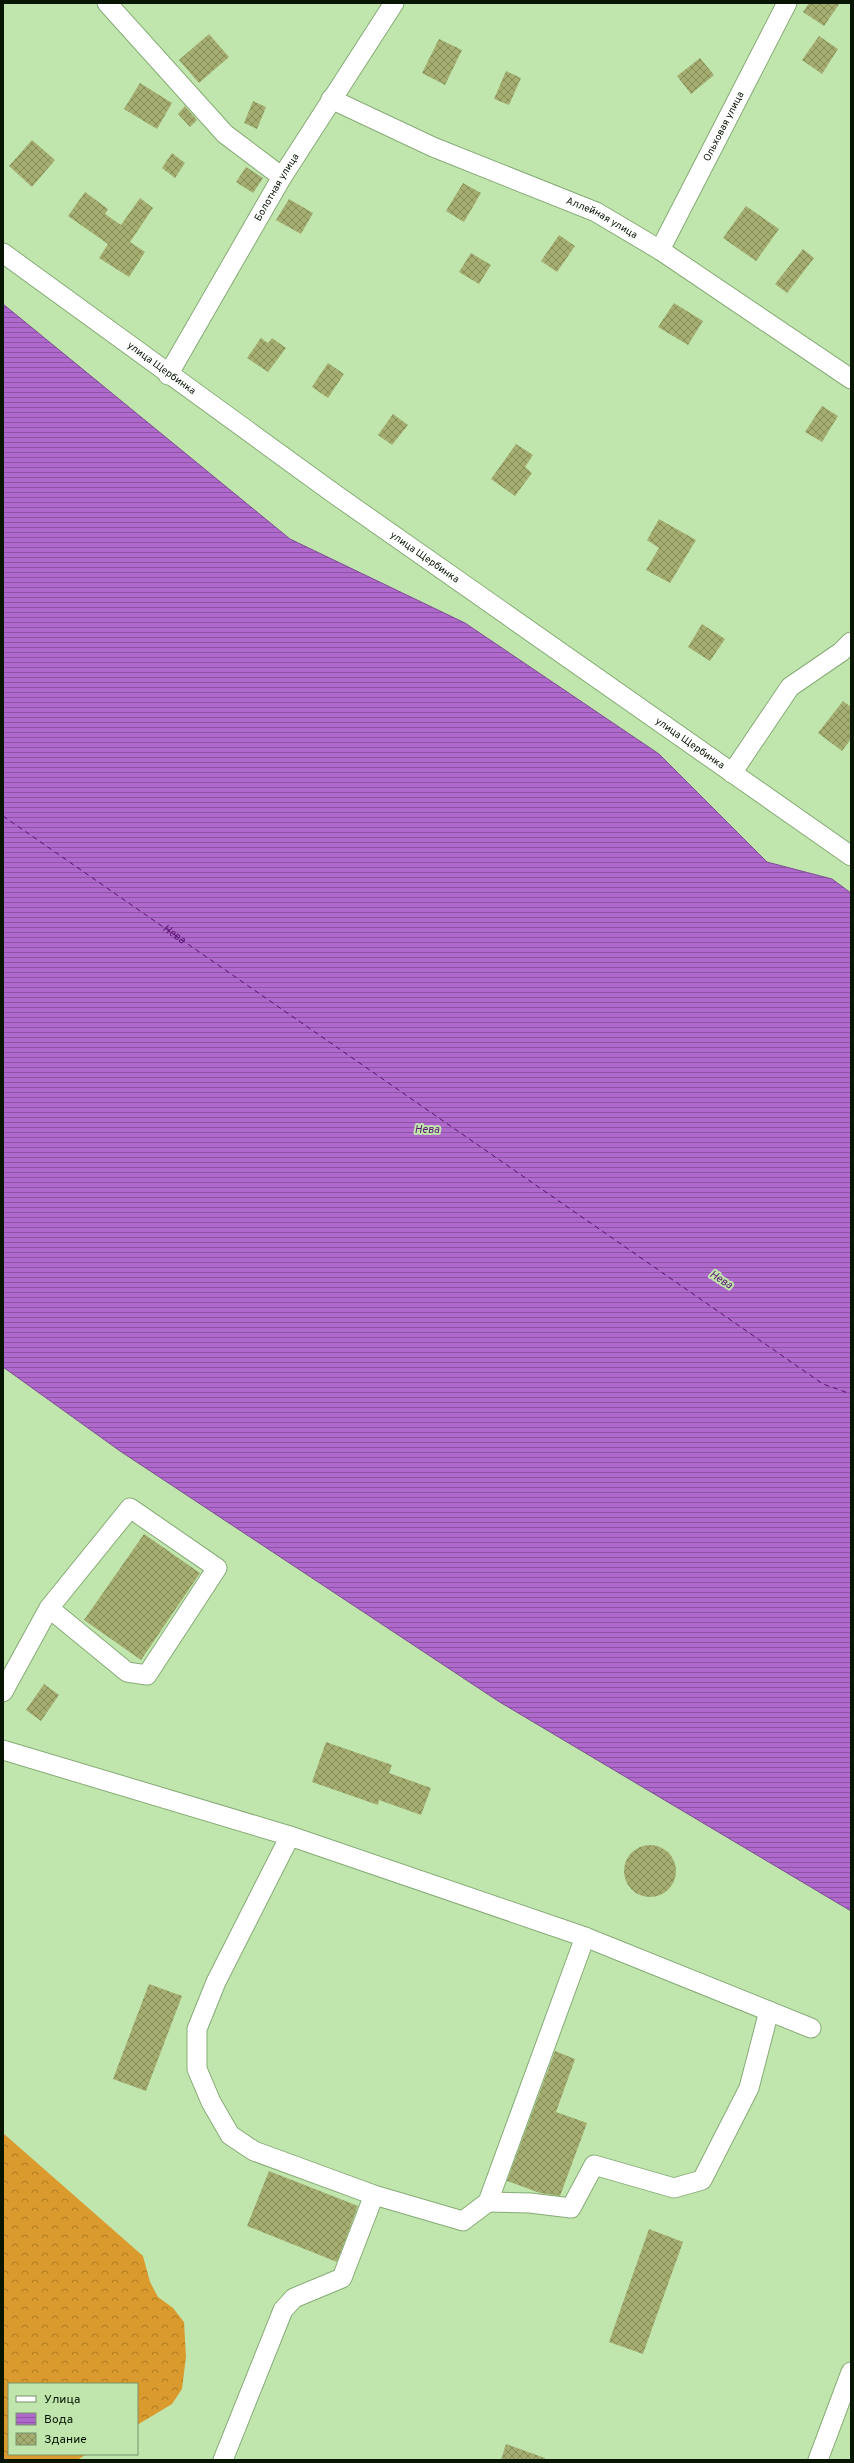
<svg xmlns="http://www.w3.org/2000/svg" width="854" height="2463" viewBox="0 0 854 2463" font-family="Overpass,sans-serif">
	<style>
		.forest { fill: url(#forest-crowns) }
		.water { fill: url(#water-rules); stroke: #7d4f8f }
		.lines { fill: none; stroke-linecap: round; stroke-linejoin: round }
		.ferry { stroke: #58126f; stroke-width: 1; stroke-dasharray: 5 4; stroke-linecap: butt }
		.building { fill: url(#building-cross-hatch) }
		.minor-casing { stroke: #87ab76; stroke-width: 21 }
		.minor { stroke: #fff; stroke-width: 19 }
		.labels { text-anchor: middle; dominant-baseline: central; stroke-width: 4; stroke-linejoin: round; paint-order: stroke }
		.street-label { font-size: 10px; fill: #081503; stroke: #c0e6ae }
		.water-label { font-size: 11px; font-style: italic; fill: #58126f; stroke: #c0e6ae }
	</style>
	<defs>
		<pattern id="forest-crowns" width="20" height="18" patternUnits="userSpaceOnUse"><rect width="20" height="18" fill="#da9a2d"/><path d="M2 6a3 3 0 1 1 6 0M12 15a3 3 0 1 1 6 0" fill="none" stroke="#af7c24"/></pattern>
		<pattern id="water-rules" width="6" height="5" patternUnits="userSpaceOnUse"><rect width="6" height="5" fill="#af68cb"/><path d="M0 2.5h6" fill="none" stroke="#8c54a3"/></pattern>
		<pattern id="building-cross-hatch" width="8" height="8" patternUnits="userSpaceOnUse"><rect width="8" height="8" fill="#a5ae70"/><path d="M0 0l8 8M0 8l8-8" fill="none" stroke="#848c5a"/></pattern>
	</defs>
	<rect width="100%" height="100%" fill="#c0e6ae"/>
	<path class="forest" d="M 3,2133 L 143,2256 L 150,2282 L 158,2297 L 173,2308 L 184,2322 L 186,2357 L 182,2389 L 172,2404 L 137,2425 L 137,2384 L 9,2384 L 9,2454 L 87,2454 L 77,2460 L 3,2460 Z"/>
	<path class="water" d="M 3,304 L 290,539 L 465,623 L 659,754 L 767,862 L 832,879 L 851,893 L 851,1911 L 498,1701 L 120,1451 L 3,1367 Z"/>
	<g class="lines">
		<path class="ferry" id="s1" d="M 3,816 L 823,1384 L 851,1394"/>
	</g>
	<g class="building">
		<path d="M 809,3 L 840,3 L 824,26 L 803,12 Z"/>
		<path d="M 209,34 L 229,57 L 199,83 L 179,60 Z"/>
		<path d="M 819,36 L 838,49 L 822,74 L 802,60 Z"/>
		<path d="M 439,39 L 462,50 L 445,85 L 422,73 Z"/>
		<path d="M 700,58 L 714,75 L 691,94 L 677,76 Z"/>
		<path d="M 506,71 L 521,78 L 509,105 L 494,99 Z"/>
		<path d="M 140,83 L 172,103 L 157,129 L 124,109 Z"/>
		<path d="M 253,101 L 266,107 L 257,129 L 244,123 Z"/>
		<path d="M 185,106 L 197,120 L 190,127 L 178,114 Z"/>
		<path d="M 32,140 L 55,160 L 32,187 L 9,166 Z"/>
		<path d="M 172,153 L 185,163 L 175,178 L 162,168 Z"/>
		<path d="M 246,167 L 263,178 L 253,193 L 236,182 Z"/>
		<path d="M 463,183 L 481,193 L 464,222 L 446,211 Z"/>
		<path d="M 85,192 L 108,209 L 105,214 L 121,225 L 140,198 L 153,208 L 130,242 L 145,252 L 129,277 L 99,258 L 108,244 L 68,216 Z"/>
		<path d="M 289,199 L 313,213 L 301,234 L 276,220 Z"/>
		<path d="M 746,206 L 779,229 L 756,261 L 723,238 Z"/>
		<path d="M 559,235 L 575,246 L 557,272 L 541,261 Z"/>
		<path d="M 803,249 L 814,258 L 787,293 L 775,284 Z"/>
		<path d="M 471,253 L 491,265 L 479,284 L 459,272 Z"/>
		<path d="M 674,303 L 703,321 L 688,345 L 658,327 Z"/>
		<path d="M 261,338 L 268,343 L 272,338 L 286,348 L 268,372 L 247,358 Z"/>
		<path d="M 328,363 L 344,374 L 328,398 L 312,387 Z"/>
		<path d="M 822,406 L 838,416 L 822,442 L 805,432 Z"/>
		<path d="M 393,414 L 408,425 L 392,445 L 378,435 Z"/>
		<path d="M 516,444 L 533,455 L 525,467 L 532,473 L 515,496 L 491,479 Z"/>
		<path d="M 659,519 L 696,540 L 670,583 L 646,570 L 659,548 L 647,540 Z"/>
		<path d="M 702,624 L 725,639 L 710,661 L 688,647 Z"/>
		<path d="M 843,701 L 851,707 L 851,739 L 842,751 L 818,733 Z"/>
		<path d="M 144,1534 L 200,1573 L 141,1660 L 84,1620 Z"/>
		<path d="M 44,1684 L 59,1695 L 41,1721 L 26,1710 Z"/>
		<path d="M 326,1742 L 392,1765 L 389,1773 L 431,1788 L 421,1815 L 379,1800 L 378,1805 L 312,1782 Z"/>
		<circle cx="650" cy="1871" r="26"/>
		<path d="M 149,1984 L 182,1996 L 146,2091 L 113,2079 Z"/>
		<path d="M 555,2051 L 575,2059 L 556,2112 L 587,2123 L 560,2196 L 540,2193 L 507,2181 Z"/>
		<path d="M 269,2171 L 358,2206 L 337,2262 L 247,2226 Z"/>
		<path d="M 649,2229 L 683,2242 L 643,2354 L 609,2342 Z"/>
		<path d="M 506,2444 L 545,2458 L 545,2460 L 501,2460 Z"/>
	</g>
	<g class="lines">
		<g class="minor-casing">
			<g id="minor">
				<path d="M 107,3 L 225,134 L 282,177"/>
				<path id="s2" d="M 331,99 L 433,147 L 596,212 L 660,250 L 851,379"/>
				<path id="s3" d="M 660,250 L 787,3"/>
				<path id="s4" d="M 3,253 L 336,495 L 851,856"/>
				<path id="s5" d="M 168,375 L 282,177 L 394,3"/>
				<path d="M 732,773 L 790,687 L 841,652 L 851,642"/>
				<path d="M 3,1692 L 49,1608 L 130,1508 L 217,1568 L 147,1675 L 127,1672 L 49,1608"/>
				<path d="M 3,1750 L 290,1836 L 585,1937 L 811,2028"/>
				<path d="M 374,2195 L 463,2221 L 488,2202 L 585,1937"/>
				<path d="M 488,2202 L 530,2203 L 571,2208 L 594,2165 L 674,2188 L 702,2180 L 749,2088 L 769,2011"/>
				<path d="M 223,2460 L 283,2310 L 294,2298 L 342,2278 L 374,2195 L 254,2151 L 230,2135 L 211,2102 L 197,2069 L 197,2029 L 216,1982 L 290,1836"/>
				<path d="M 818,2460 L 851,2372"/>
			</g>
		</g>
		<use href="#minor" class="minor"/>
	</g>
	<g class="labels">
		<g class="street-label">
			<text stroke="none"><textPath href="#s3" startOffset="139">Ольховая улица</textPath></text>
			<text stroke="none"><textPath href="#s5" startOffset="217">Болотная улица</textPath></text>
			<text stroke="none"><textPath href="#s2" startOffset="296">Аллейная улица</textPath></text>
			<text stroke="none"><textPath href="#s4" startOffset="196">улица Щербинка</textPath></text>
			<text stroke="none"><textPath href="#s4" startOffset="520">улица Щербинка</textPath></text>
			<text stroke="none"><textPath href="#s4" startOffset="844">улица Щербинка</textPath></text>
		</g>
		<g class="water-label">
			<text stroke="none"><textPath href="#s1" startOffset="208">Нева</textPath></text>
			<text x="427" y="1130">Нева</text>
			<text transform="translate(721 1280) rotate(32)">Нева</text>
		</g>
	</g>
	<rect width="854" height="2463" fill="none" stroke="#081503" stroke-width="8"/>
	<rect x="8" y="2383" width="130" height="72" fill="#c0e6ae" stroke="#76926a"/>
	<rect x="16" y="2396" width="20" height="6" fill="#ffffff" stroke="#76926a"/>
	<text x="44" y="2403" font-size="12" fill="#081503">Улица</text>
	<rect x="16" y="2413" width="20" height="12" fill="url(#water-rules)" stroke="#76926a"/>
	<text x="44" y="2423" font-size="12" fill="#081503">Вода</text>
	<rect x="16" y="2433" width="20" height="12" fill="url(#building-cross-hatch)" stroke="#76926a"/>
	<text x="44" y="2443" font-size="12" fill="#081503">Здание</text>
</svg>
